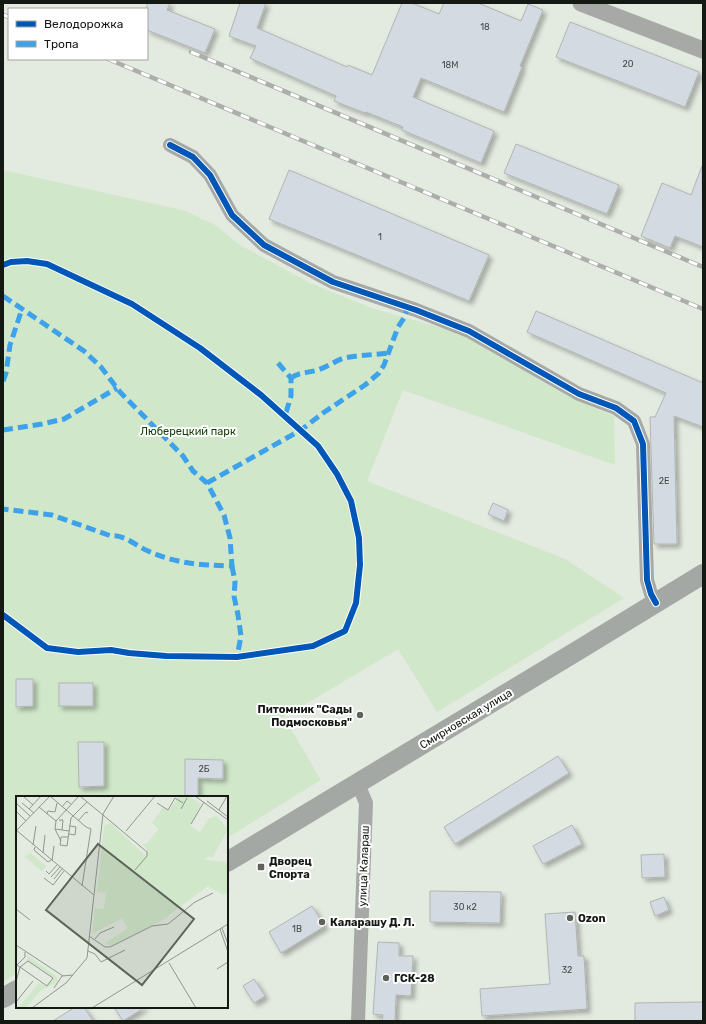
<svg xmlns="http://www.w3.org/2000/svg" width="706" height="1024" viewBox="0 0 706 1024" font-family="Rubik,sans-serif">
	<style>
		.green { fill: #d0e7c9 }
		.building { fill: #d4dae2; stroke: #b1b5b3; filter: url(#shadow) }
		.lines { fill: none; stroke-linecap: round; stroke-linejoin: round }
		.minor { stroke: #a6a9a5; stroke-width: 14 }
		.tertiary { stroke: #a6a9a5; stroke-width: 17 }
		.secondary { stroke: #a4a8a4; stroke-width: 20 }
		.rail-casing { stroke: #abaea9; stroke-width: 4.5 }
		.rail { stroke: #fff; stroke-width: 3; stroke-dasharray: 9; stroke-linecap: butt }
		.quiet { stroke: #3da2ea; stroke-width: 5; stroke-dasharray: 10 5; stroke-linecap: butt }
		.cycleway-casing { stroke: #fff; stroke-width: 8 }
		.cycleway { stroke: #0057b8; stroke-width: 6 }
		.poi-dot { fill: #5d625b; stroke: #fff; stroke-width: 1.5 }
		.labels { text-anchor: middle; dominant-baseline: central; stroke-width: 4; stroke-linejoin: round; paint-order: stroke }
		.number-label { font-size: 9px; fill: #454948 }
		.park-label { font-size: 11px; fill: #123c00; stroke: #fff }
		.poi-label { font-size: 11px; font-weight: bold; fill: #151914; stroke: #fff; text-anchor: start }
		.street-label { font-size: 11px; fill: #151914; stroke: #fff }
		.inset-road { fill: none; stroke: #91968e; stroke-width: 1 }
		.view { fill: #5d625b; fill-opacity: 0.15; stroke: #5d625b; stroke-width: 2 }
		.inset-edge { fill: none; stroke: #151914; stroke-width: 2 }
	</style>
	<defs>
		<filter id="shadow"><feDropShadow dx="3.5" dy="3.5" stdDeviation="2" flood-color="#0004"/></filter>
	</defs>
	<rect width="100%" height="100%" fill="#e3eae0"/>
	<path class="green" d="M 3,170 L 186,211 L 215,225 L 240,245 L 310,283 L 371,308 L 459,333 L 567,396 L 614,416 L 615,465 L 403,390 L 367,481 L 565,559 L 624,598 L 437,712 L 398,649 L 284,717 L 321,780 L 227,838 L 227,797 L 17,797 L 17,973 L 3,982 Z"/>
	<g class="building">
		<path d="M 147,3 L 170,3 L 167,10 L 215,29 L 205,53 L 147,30 Z"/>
		<path d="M 240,3 L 266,3 L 257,28 L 347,67 L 348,65 L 372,75 L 402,3 L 412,3 L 439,14 L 444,3 L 478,3 L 521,21 L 528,4 L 543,10 L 520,66 L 522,67 L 504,112 L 421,78 L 413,97 L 494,131 L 481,163 L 402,130 L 403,127 L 366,112 L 365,113 L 334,101 L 336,96 L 250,58 L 256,46 L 229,36 Z"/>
		<path d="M 570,22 L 699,72 L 685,107 L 556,57 Z"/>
		<path d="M 516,144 L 619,185 L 607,214 L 504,173 Z"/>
		<path d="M 702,166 L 703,247 L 675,236 L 670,248 L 641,236 L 662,183 L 691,195 Z"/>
		<path d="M 289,170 L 489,255 L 469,301 L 269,219 Z"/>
		<path d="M 536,311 L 703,383 L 703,427 L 674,416 L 677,544 L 654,544 L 650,417 L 655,417 L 666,393 L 527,332 Z"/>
		<path d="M 493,503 L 508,510 L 504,521 L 488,514 Z"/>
		<path d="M 16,679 L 33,679 L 33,706 L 16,707 Z"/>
		<rect x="59" y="683" width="34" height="23"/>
		<path d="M 78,742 L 104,742 L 104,786 L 79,787 Z"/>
		<path d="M 558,756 L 569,773 L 455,844 L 444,827 Z"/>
		<path d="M 185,759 L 223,760 L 223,779 L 198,778 L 198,797 L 185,797 Z"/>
		<path d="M 572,825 L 582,844 L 543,864 L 533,846 Z"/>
		<path d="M 664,854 L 665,877 L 642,878 L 641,855 Z"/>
		<path d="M 430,891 L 501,892 L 500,923 L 430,922 Z"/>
		<path d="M 664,897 L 669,910 L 655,916 L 650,902 Z"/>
		<path d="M 312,906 L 325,926 L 281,953 L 269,932 Z"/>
		<path d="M 575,912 L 578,956 L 584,956 L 587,1009 L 482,1016 L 480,989 L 550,984 L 545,914 Z"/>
		<path d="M 378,942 L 399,943 L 399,956 L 413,956 L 411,996 L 396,995 L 395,1021 L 382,1021 L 383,1015 L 373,1014 Z"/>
		<path d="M 254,979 L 265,996 L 254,1003 L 243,986 Z"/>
		<path d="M 703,1002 L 703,1021 L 635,1021 L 635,1003 Z"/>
		<path d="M 75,1007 L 84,1007 L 93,1021 L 53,1021 Z"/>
		<path d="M 114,1007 L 145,1007 L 123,1021 Z"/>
	</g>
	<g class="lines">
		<g class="minor">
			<path d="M 170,145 L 193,157 L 210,175 L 232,215 L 264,245 L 333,282 L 416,310 L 469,331 L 579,394 L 616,408 L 634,421 L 643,444 L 647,580 L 651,594 L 656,603"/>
			<path d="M 358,784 L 366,803 L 358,1021"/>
		</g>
		<path class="tertiary" d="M 581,3 L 703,50"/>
		<g class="secondary">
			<path d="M 227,862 L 577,651 L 703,574"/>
			<path d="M 3,998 L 17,990"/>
		</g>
		<g class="rail-casing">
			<g id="rail">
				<path d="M 3,15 L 9,17"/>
				<path d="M 191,52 L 703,267"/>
				<path d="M 108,59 L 703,309"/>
			</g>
		</g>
		<use href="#rail" class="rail"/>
		<g class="quiet">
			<path d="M 3,296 L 84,351 L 101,367 L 120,392 L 183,456 L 193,471 L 207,483 L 224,515 L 230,538 L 232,566 C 201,565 177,564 148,551 C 136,546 124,534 111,536 L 52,515 L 3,509"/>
			<path d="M 278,363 L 291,378 L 291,396 L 285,416"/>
			<path d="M 291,378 C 299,372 308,373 318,370 C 327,367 335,361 344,358 C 358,355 373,355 388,353"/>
			<path d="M 3,381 L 6,373 L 10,345 L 22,309"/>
			<path d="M 3,430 L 42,424 L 64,419 L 117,388"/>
			<path d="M 207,483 L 301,430 L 323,413 L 365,385 L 379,373 L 384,365 L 398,327 L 404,318 L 408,307"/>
			<path d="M 232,566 L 235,582 L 234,596 L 238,615 L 241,636 L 237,657"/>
		</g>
		<g class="cycleway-casing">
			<g id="cycleway">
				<path d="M 170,145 L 193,157 L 210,175 L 232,215 L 264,245 L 333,282 L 416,310 L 469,331 L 579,394 L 616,408 L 634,421 L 643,444 L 647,580 L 651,594 L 656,603"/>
				<path d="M 3,265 L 11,262 L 27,261 L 47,264 L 132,304 L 200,348 L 261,395 L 318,446 L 337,474 L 351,501 L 359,538 L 360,565 L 356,603 L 345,631 L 313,646 L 237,657 L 166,656 L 129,653 L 111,650 L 78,652 L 47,648 L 3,615"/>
			</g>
		</g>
		<use href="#cycleway" class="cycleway"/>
	</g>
	<g class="poi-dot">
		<circle cx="360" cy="715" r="4"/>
		<rect x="257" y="863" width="8" height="8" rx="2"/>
		<circle cx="570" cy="918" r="4"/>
		<circle cx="322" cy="922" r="4"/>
		<circle cx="386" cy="978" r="4"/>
	</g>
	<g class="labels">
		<g class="number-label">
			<text x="485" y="27">18</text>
			<text x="628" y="64">20</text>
			<text x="450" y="65">18М</text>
			<text x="380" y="237">1</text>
			<text x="664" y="481">2Е</text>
			<text x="204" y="769">2Б</text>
			<text x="465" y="907">30 к2</text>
			<text x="297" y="929">1В</text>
			<text x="567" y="970">32</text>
		</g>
		<g class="park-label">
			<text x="188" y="431">Люберецкий парк</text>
		</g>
		<g class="poi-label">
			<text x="352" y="709" text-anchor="end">Питомник "Сады<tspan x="352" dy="13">Подмосковья"</tspan></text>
			<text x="269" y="861">Дворец<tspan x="269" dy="13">Спорта</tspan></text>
			<text x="578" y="918">Ozon</text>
			<text x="330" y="922">Каларашу Д. Л.</text>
			<text x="394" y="978">ГСК-28</text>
		</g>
		<g class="street-label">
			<text transform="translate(466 719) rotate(-31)">Смирновская улица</text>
			<text transform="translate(364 866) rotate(-88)">улица Калараш</text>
		</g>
	</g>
	<g transform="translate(16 796)">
		<rect width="212" height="212" fill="#e3eae0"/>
		<path d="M 163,0 L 172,0 L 185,8 L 174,30 L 184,36 L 193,22 L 200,20 L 212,33 L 196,62 L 192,60 L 188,64 L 212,66 L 212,96 L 207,99 L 192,90 L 145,125 L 94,150 L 89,147 L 112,132 L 106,122 L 76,138 L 79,112 L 88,113 L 90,97 L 81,96 L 88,30 L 94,27 L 130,60 L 131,53 L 126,48 L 130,48 L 143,33 L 136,27 L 147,11 L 153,15 ZM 14,57 L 30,70 L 26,75 L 9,61 ZM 11,159 L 41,181 L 41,186 L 24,195 L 10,212 L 2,212 L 23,187 L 30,190 L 37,182 L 11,164 Z" fill="#d0e7c9"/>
		<path class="inset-road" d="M 7,0 L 17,9M 34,0 L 70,31 L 75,33 L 66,90M 64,0 L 87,19M 179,0 L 212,24M 191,5 L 212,21M 0,7 L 14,20M 6,7 L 18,17M 141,7 L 152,14 L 159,2 L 167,7M 23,11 L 40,25M 46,11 L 51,5 L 55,8M 13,13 L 25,0M 165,13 L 171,2M 203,14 L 211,0M 0,15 L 10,25M 31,18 L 32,15 L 39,16 L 41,7M 87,19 L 131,56 L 131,60 L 119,74M 43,24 L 47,24 L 46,34M 62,25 L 70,16 L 72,17M 175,28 L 188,6M 39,33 L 53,35M 0,34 L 78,99M 0,35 L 34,0M 110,35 L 139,0M 53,38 L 59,39 L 60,31 L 54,30M 52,41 L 45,41 L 44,49 L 51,50 L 55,22 L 71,6M 45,45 L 39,33 L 40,25 L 63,0M 17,49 L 20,30M 19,51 L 18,54 L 32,66 L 35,64M 27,57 L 29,39M 36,65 L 38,50M 30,75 L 33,78 L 41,69M 35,81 L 44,71M 28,82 L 37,89 L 48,75M 38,83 L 46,73M 0,113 L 14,124M 206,132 L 212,148M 204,133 L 212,156M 73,140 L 89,151 L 94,151 L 136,130 L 152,128 L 179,106 L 197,97M 79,143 L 84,137 L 98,131M 0,149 L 47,180M 72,155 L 79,158 L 85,166 L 109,154M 153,167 L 180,212M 0,169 L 4,171 L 31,190 L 37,182 L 12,165 L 4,171 L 0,186M 1,169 L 9,161 L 9,156M 201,173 L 212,166M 38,192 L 46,180 L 57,179M 0,206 L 17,185M 16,212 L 50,187 L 71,162 L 87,18 L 98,0M 76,212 L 212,128"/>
		<path class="view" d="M 82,48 L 178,123 L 126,189 L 30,114 Z"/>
		<rect width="212" height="212" class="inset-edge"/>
	</g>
	<rect width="706" height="1024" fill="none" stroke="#151914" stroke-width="8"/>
	<rect x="8" y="8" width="140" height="52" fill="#ffffff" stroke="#a1a3a1"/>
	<rect x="16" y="21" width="20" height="6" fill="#0057b8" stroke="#a1a3a1"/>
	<text x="44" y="28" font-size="12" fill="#151914">Велодорожка</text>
	<rect x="16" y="41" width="20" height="6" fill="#3da2ea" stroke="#a1a3a1"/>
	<text x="44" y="48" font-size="12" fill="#151914">Тропа</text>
</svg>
